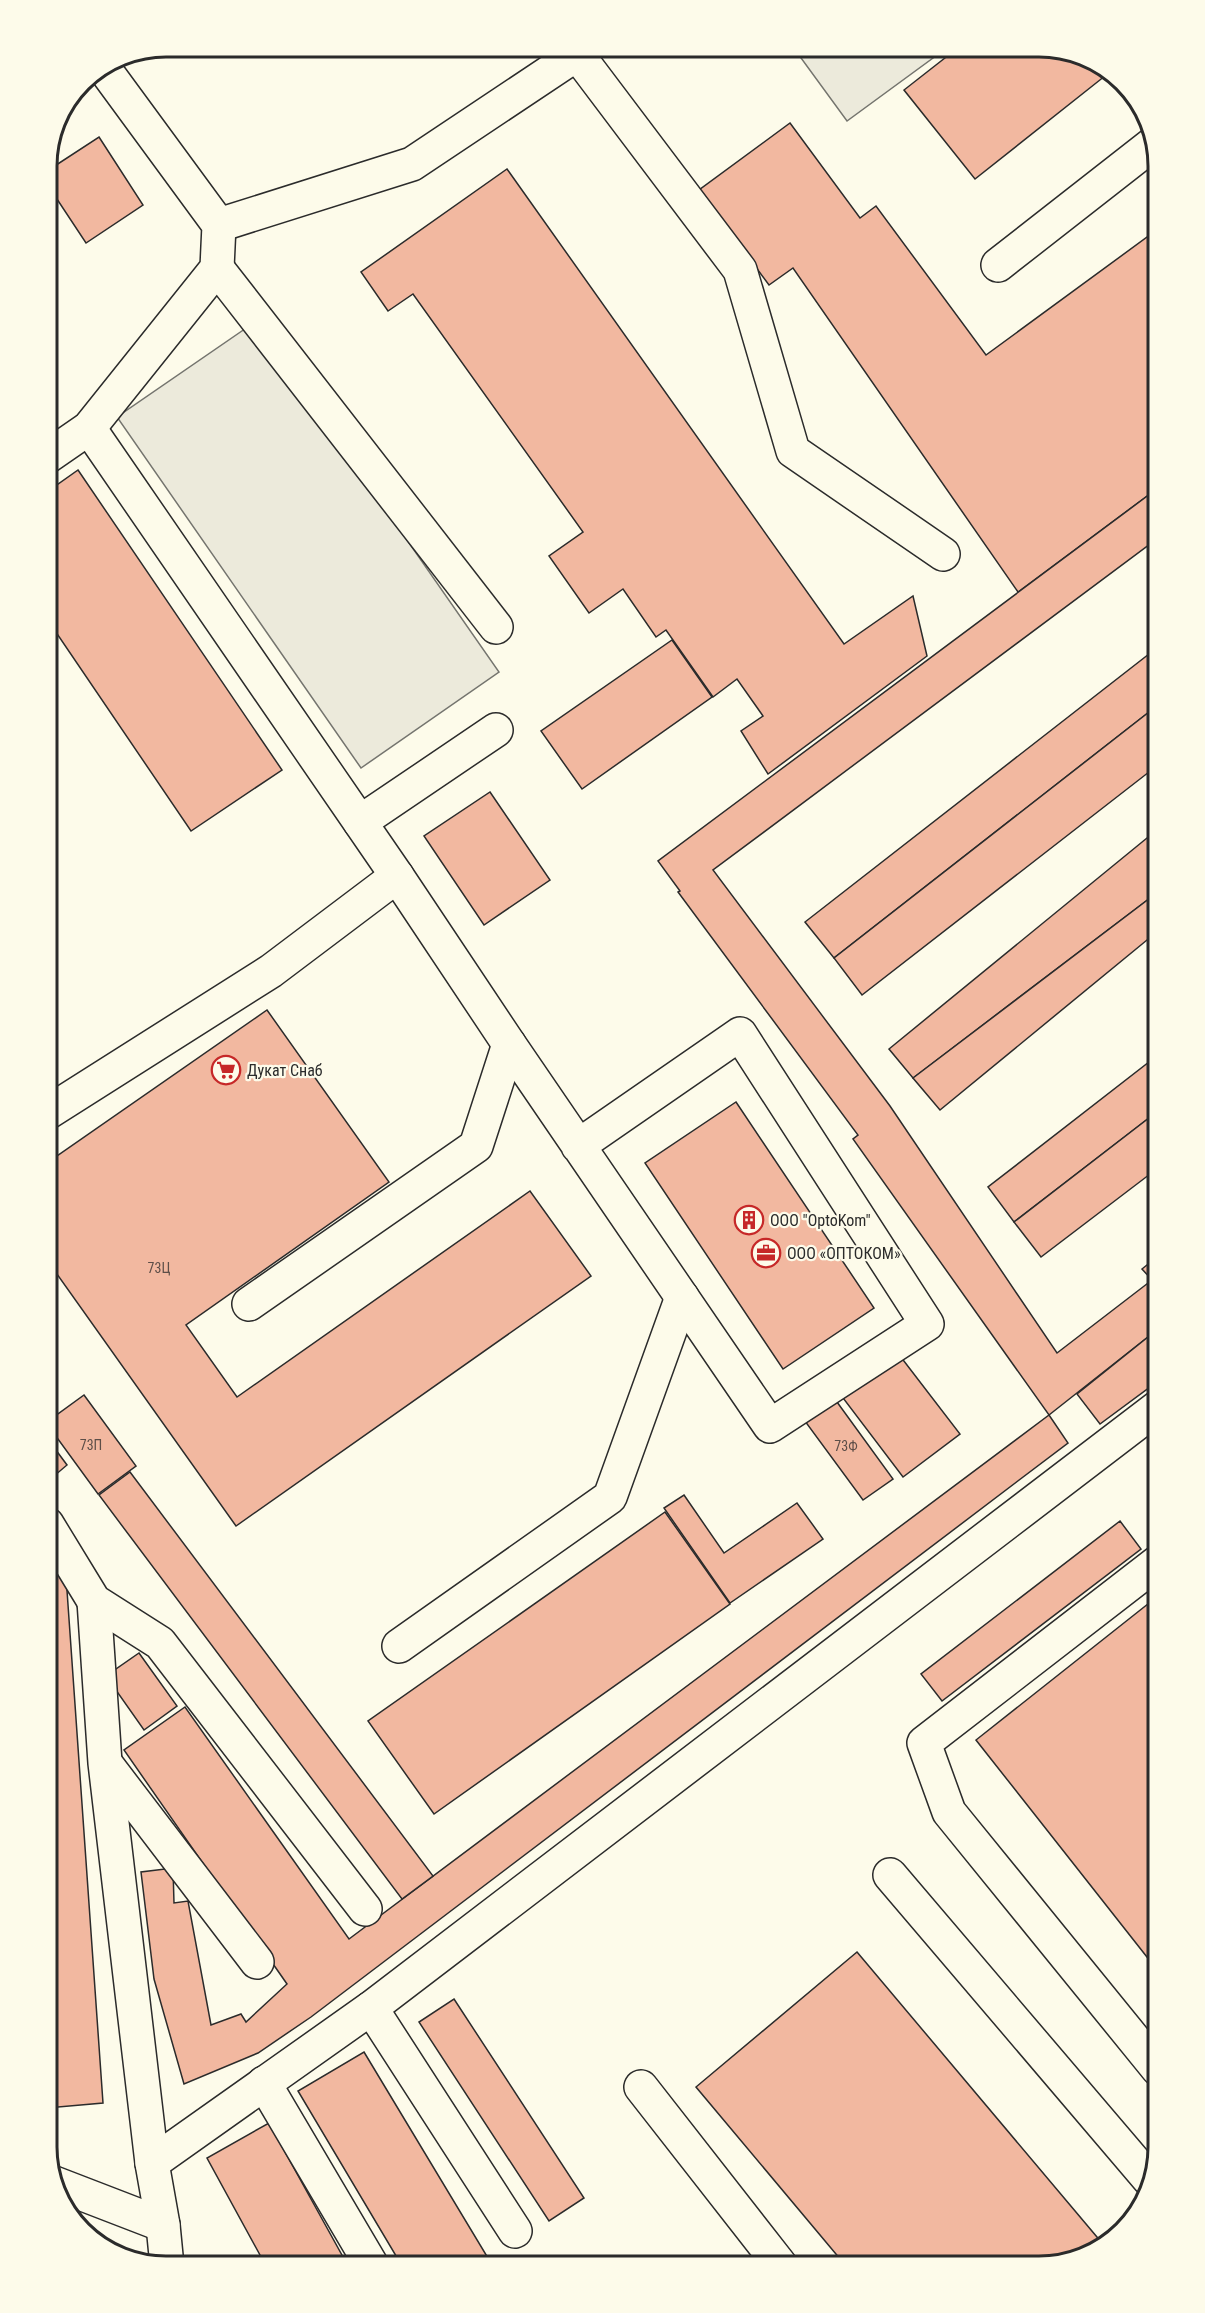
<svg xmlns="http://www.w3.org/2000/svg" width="1205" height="2313" viewBox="0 0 1205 2313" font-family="'Roboto Condensed',sans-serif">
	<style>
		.parking { fill: #eceadb; stroke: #74746e; stroke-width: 1.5 }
		.building { fill: #f2b8a0; stroke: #2b2b2b; stroke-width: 1.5 }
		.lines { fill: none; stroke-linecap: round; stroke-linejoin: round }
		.minor-casing { stroke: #2b2b2b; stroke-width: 36 }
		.minor { stroke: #fdfbea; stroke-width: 33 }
		.labels { text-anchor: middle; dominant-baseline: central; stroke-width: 4.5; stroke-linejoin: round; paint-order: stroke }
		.number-label { font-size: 14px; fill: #5d4e48 }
		.poi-label { font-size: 16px; fill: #2b2b2b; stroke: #fdfbea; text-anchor: start }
		.rim { fill: none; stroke: #2b2b2b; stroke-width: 3 }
	</style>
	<rect width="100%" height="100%" fill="#fdfbea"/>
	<g class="parking">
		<path d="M 793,47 L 948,47 L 847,121 Z"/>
		<path d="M 255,322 L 499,672 L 361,768 L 117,417 Z"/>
	</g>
	<g class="building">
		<path d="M 959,47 L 1047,47 L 1106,67 L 1110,72 L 975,179 L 904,90 Z"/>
		<path d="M 790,123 L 860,218 L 876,206 L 986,355 L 1158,229 L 1158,488 L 1018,592 L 793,268 L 769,285 L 699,190 Z"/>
		<path d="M 99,137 L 143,205 L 86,243 L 47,184 L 47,171 Z"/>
		<path d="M 507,169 L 844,644 L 913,596 L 927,656 L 768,774 L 741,731 L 763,716 L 737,679 L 713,697 L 666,630 L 656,637 L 623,589 L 589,613 L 549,556 L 583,532 L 413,294 L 388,311 L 361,272 Z"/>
		<path d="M 78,470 L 282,770 L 191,831 L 47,619 L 47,492 Z"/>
		<path d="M 1158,488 L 1158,538 L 713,870 L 890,1106 L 1057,1353 L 1152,1280 L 1142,1269 L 1158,1256 L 1158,1329 L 1049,1415 L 853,1139 L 858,1135 L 678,892 L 680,891 L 658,861 Z"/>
		<path d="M 672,640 L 712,697 L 582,789 L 541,731 Z"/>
		<path d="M 1158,647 L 1158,705 L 834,958 L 805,922 Z"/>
		<path d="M 1158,705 L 1158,765 L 862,995 L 834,958 Z"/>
		<path d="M 490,792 L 550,880 L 484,925 L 424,836 Z"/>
		<path d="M 1158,829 L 1158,892 L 913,1078 L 889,1049 Z"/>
		<path d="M 1158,892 L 1158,931 L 940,1110 L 913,1078 Z"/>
		<path d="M 267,1010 L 389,1182 L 186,1325 L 237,1397 L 530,1191 L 591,1276 L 236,1526 L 47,1260 L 47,1163 Z"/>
		<path d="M 1158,1055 L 1158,1111 L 1014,1222 L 988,1187 Z"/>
		<path d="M 736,1102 L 874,1308 L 783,1369 L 645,1163 Z"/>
		<path d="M 1158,1111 L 1158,1168 L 1041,1257 L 1014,1222 Z"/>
		<path d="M 1158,1329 L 1158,1381 L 1100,1424 L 1077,1394 Z"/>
		<path d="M 897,1352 L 960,1434 L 903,1477 L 840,1394 Z"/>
		<path d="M 829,1391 L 893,1479 L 863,1500 L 799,1413 Z"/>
		<path d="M 84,1395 L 136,1466 L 98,1494 L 47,1424 L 47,1422 Z"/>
		<path d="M 1049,1415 L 1068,1443 L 311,2017 L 258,2053 L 184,2084 L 154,1979 L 141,1872 L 173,1868 L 174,1903 L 188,1901 L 211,2025 L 241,2014 L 246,2022 L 287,1984 L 124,1750 L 185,1707 L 349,1939 Z"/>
		<path d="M 47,1438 L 67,1465 L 47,1482 Z"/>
		<path d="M 130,1472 L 433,1876 L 402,1899 L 99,1495 Z"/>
		<path d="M 684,1495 L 724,1553 L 797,1503 L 823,1539 L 730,1603 L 664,1508 Z"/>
		<path d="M 665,1512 L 730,1604 L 434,1814 L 368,1721 Z"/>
		<path d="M 1120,1521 L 1141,1549 L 942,1701 L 921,1674 Z"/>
		<path d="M 65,1562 L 103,2103 L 47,2108 L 47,1564 Z"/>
		<path d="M 1158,1596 L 1158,1971 L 976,1740 Z"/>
		<path d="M 139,1653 L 177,1706 L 144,1730 L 106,1676 Z"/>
		<path d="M 857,1952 L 1102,2243 L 1085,2257 L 1039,2266 L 846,2266 L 696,2087 Z"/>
		<path d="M 454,1999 L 584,2198 L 549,2221 L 419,2022 Z"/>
		<path d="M 364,2052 L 491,2263 L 486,2266 L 402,2266 L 298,2091 Z"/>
		<path d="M 269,2123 L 348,2266 L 266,2266 L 207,2158 Z"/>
		<path d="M 618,2260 L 623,2266 L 610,2266 Z"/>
	</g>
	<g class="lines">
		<g class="minor-casing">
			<g id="minor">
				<path d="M 219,225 L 412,164 L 577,54 L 740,270 L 793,451 L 943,554"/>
				<path d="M 998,265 L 1154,143"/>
				<path d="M 217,268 L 496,627"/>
				<path d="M 89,428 L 397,876 L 509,1044 L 770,1426 L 927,1324 L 740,1034 L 578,1146"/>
				<path d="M 47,457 L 89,428 L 217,268 L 219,225 L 103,67"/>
				<path d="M 360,822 L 496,730"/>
				<path d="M 47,1113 L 271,971 L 397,876"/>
				<path d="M 249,1304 L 476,1146 L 509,1044"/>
				<path d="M 47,1524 L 94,1601 L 160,1643 L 365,1909"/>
				<path d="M 94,1601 L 105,1763 L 152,2163 L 163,2225 L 167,2266"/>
				<path d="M 399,1646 L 610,1497 L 682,1297"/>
				<path d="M 106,1764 L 257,1962"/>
				<path d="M 890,1875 L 1149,2179"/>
				<path d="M 371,2008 L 515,2231"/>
				<path d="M 1158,2069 L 949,1812 L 924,1743 L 1158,1562"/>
				<path d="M 264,2083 L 372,2266"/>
				<path d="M 641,2087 L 781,2266"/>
				<path d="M 152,2163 L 371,2008 L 1158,1407"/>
				<path d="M 54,2183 L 163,2225"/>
			</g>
		</g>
		<use href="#minor" class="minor"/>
	</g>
	<defs>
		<g id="supermarket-ring" transform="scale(1.5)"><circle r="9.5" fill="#fdfbea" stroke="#c62828" stroke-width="1.5"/><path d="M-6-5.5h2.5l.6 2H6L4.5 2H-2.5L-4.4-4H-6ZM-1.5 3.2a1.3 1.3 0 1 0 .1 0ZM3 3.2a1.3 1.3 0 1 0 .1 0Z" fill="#c62828"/></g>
		<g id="building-ring" transform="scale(1.5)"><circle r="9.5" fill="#fdfbea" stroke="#c62828" stroke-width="1.5"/><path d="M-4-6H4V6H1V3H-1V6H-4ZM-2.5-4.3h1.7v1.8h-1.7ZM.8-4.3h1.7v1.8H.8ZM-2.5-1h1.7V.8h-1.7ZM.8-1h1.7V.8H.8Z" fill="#c62828"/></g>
		<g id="office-ring" transform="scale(1.5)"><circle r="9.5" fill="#fdfbea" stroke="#c62828" stroke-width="1.5"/><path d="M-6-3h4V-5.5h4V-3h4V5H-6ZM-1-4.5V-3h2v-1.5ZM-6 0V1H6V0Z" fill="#c62828"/></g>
	</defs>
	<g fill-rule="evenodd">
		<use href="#supermarket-ring" x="226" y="1070"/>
		<use href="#building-ring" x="749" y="1220"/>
		<use href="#office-ring" x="766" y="1253"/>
	</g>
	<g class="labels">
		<g class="number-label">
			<text x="159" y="1268">73Ц</text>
			<text x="91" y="1445">73П</text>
			<text x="846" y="1446">73Ф</text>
		</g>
		<g class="poi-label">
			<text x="247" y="1070">Дукат Снаб</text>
			<text x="770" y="1220">OOO "OptoKom"</text>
			<text x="787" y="1253">ООО «ОПТОКОМ»</text>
		</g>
	</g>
	<path d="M0 0H1205V2313H0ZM166 57H1039A109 109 0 0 1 1148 166V2147A109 109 0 0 1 1039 2256H166A109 109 0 0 1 57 2147V166A109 109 0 0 1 166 57Z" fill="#fdfbea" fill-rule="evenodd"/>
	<path class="rim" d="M166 57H1039A109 109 0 0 1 1148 166V2147A109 109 0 0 1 1039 2256H166A109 109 0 0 1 57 2147V166A109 109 0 0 1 166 57Z"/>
</svg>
